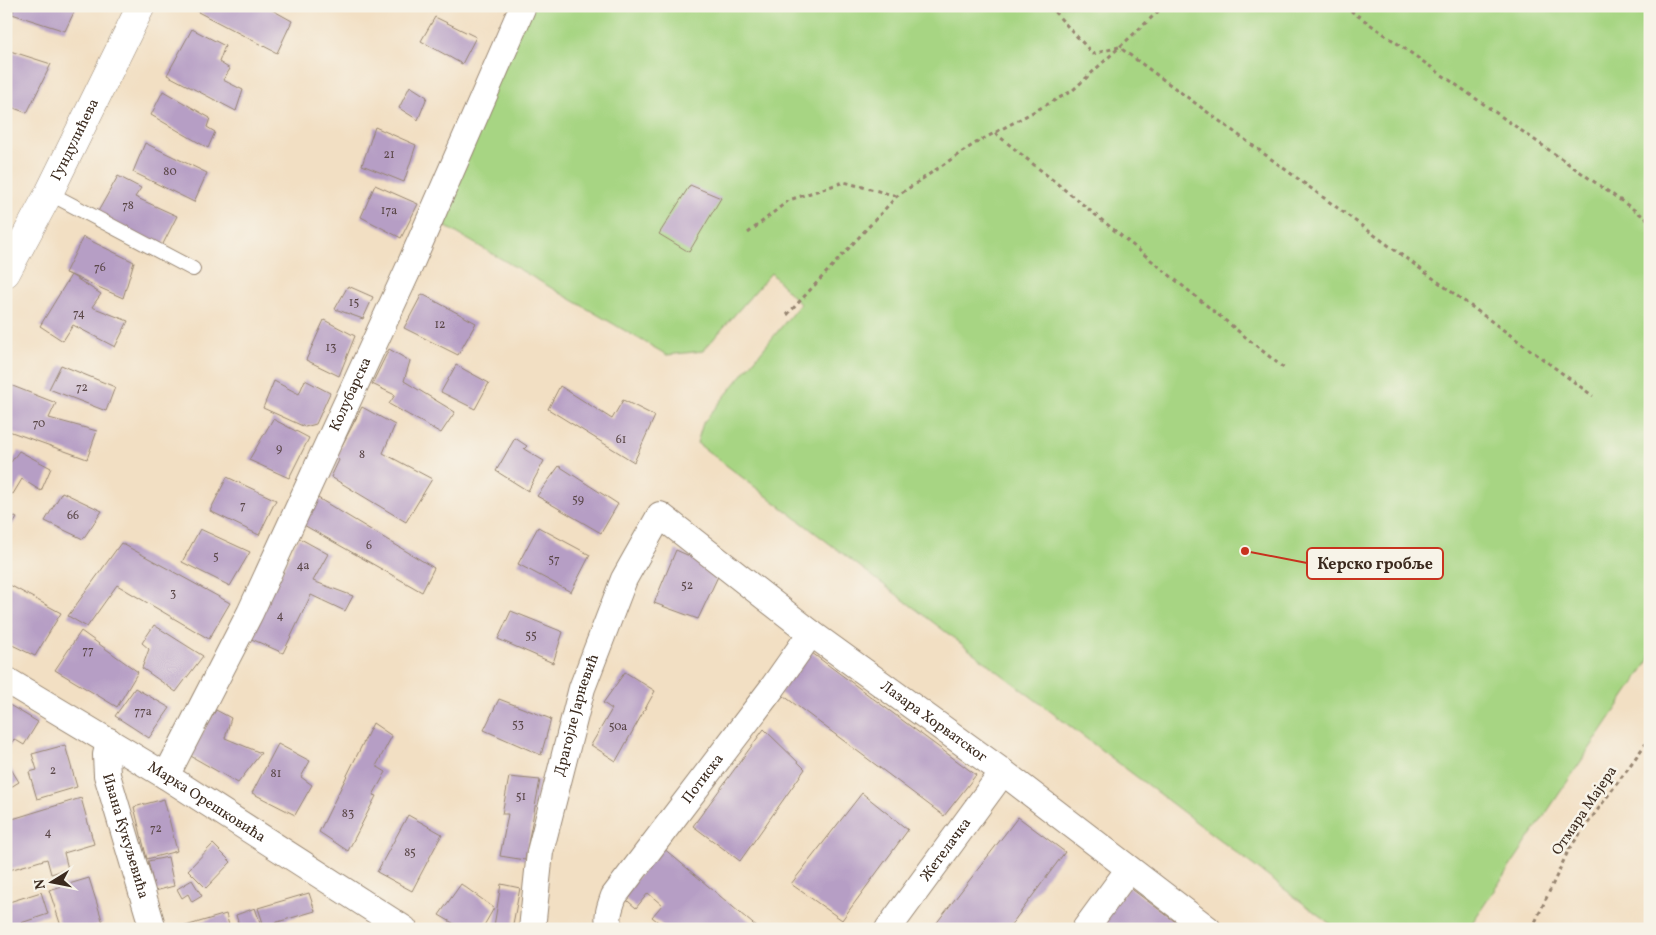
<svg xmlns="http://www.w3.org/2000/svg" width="1656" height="935" viewBox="0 0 1656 935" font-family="Vollkorn,serif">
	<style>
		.green { fill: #a7d583; stroke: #718050 }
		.building { fill: #b69ec5 }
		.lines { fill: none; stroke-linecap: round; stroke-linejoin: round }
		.service-casing { stroke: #968470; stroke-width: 16 }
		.minor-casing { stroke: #968470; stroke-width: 28 }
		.tertiary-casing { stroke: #968470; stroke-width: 29 }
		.path { stroke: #968470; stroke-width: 3; stroke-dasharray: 4 4; stroke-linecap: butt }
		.service { stroke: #fff; stroke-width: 14 }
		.minor { stroke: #fff; stroke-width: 26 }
		.tertiary { stroke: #fff; stroke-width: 28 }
		.labels { text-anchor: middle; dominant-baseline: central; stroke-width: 5; stroke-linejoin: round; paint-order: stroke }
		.number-label { font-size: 12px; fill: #5a4748 }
		.street-label { font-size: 15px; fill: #3b2a1e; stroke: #f7f3e8 }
		.leader { fill: none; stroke: #c8321e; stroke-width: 2 }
		.callout-dot { fill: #c8321e; stroke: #f7f3e8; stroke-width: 2 }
		.callout { fill: #f7f3e8; stroke: #c8321e; stroke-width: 2 }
		.callout-label { font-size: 16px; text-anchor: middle; font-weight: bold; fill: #3b2a1e }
	</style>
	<rect width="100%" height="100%" fill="#f7f3e8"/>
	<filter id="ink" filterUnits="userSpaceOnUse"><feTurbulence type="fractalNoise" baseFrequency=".02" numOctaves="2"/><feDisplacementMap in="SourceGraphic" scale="10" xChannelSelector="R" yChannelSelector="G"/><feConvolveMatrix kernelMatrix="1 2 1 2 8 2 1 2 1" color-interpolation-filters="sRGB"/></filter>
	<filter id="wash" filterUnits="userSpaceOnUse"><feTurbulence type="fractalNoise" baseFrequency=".0096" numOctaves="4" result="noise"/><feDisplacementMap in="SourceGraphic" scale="20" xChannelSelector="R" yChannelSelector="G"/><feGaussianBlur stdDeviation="1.12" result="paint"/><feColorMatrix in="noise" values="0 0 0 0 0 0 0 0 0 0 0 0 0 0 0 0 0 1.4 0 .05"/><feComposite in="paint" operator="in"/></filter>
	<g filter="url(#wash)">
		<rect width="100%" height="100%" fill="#f2dfc3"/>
		<path class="green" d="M 523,6 L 1650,6 L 1650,659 L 1468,929 L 1337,929 L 697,443 L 703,423 L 800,304 L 771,273 L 703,351 L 667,355 L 436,221 Z"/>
		<g id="blocks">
			<g class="building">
				<path d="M 15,6 L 71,6 L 76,8 L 65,31 L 12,14 Z"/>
				<path d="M 201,6 L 265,6 L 292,21 L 277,53 L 198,12 Z"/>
				<path d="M 435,17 L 476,37 L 462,64 L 421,41 Z"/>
				<path d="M 192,29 L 225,46 L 219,62 L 230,69 L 223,80 L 243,90 L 236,111 L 167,75 Z"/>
				<path d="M 7,50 L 51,64 L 27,113 L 6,105 Z"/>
				<path d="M 410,86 L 427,97 L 418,120 L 399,108 Z"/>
				<path d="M 163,91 L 210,118 L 207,127 L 215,132 L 208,148 L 151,115 Z"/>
				<path d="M 375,127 L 416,145 L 404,182 L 362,165 Z"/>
				<path d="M 145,143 L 207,173 L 194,202 L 133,172 Z"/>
				<path d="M 118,176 L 141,188 L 135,197 L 177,216 L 161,248 L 96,215 Z"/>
				<path d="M 375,185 L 418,204 L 401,238 L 361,217 Z"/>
				<path d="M 690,185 L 721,198 L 689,252 L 659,234 Z"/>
				<path d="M 83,237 L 134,262 L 123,298 L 71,275 L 101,294 L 92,307 L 128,321 L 115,347 L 73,325 L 63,341 L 40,326 L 71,275 L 65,273 Z"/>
				<path d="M 348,286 L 373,297 L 363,319 L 335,309 Z"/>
				<path d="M 422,294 L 476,323 L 458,355 L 404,328 Z"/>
				<path d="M 324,320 L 355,336 L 339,376 L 306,360 Z"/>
				<path d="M 389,349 L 410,361 L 404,381 L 455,412 L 441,433 L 389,404 L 395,395 L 372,384 Z"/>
				<path d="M 61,365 L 115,387 L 106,411 L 49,389 Z"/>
				<path d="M 456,365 L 489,383 L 475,409 L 441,392 Z"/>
				<path d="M 305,380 L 330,393 L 316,424 L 305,427 L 263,408 L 274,381 L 299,394 Z"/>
				<path d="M 10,385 L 56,403 L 49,418 L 97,431 L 87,459 L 6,430 L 6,392 Z"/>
				<path d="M 560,386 L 612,419 L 623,400 L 655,416 L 634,462 L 548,409 Z"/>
				<path d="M 362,407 L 395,425 L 383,453 L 432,479 L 406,522 L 331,477 L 339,460 L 336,457 Z"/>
				<path d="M 273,419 L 309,438 L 289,478 L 249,460 Z"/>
				<path d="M 515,438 L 527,446 L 524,449 L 544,461 L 528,491 L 496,471 Z"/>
				<path d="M 19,451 L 51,468 L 41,491 L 22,479 L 13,494 L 6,491 L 6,459 L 11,462 Z"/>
				<path d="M 559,466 L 618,504 L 601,533 L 537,496 Z"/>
				<path d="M 227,477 L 276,500 L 259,535 L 210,511 Z"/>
				<path d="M 62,492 L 102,511 L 83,539 L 45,521 Z"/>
				<path d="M 318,498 L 434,568 L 422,592 L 302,524 Z"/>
				<path d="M 6,512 L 17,518 L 9,530 L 6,529 Z"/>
				<path d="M 538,527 L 590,555 L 571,592 L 518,564 Z"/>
				<path d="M 200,529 L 250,552 L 230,586 L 182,562 Z"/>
				<path d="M 299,538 L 328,554 L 313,581 L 353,596 L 345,611 L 311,595 L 283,653 L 247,637 Z"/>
				<path d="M 121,543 L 230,603 L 209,639 L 117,585 L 87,627 L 68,616 Z"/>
				<path d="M 676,550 L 721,570 L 698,619 L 654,603 Z"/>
				<path d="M 6,583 L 61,613 L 35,656 L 6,642 Z"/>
				<path d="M 511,611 L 563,632 L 553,663 L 498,639 Z"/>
				<path d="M 154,625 L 203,656 L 176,692 L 142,668 L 149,649 L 142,643 Z"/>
				<path d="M 81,631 L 138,672 L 117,707 L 55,670 Z"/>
				<path d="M 808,650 L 976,775 L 944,816 L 780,693 Z"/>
				<path d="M 625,672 L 655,691 L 616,761 L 591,745 L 612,709 L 603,703 Z"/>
				<path d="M 135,688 L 170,708 L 149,738 L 115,716 Z"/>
				<path d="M 499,699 L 551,719 L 541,755 L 484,730 Z"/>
				<path d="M 6,703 L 38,722 L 24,745 L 14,739 L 6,752 Z"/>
				<path d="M 216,710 L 231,718 L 225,738 L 261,753 L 238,783 L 189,755 Z"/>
				<path d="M 373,723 L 392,736 L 376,766 L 386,772 L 373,795 L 376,796 L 348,851 L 319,832 Z"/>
				<path d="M 764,729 L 805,769 L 740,861 L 693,826 Z"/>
				<path d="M 278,744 L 310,761 L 301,777 L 312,785 L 295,815 L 252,793 Z"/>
				<path d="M 65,745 L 77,787 L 37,799 L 29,772 L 37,770 L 32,754 Z"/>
				<path d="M 8,764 L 19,782 L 6,790 L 6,765 Z"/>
				<path d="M 509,777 L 540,780 L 525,860 L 500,856 L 508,814 L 502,814 Z"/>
				<path d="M 862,793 L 908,830 L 842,920 L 791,884 Z"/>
				<path d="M 81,798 L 94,844 L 64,853 L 68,869 L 51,874 L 47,859 L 6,871 L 6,821 Z"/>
				<path d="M 164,799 L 177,851 L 147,859 L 134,807 Z"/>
				<path d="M 408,815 L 442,834 L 412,891 L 377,872 Z"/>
				<path d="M 1018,817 L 1065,852 L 1008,929 L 932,929 Z"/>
				<path d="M 213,844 L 231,862 L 206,888 L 188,870 Z"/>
				<path d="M 662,847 L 759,929 L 667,929 L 652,917 L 662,905 L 648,893 L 636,908 L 622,896 Z"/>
				<path d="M 168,857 L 174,886 L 155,891 L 148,861 Z"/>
				<path d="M 89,878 L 103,923 L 86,929 L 62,929 L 49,890 Z"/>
				<path d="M 192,880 L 202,896 L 192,902 L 188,894 L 182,898 L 177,889 Z"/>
				<path d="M 461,884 L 494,908 L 482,929 L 463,929 L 439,915 Z"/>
				<path d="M 501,884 L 520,888 L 512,929 L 500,929 L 494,926 Z"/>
				<path d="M 1129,887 L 1185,929 L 1091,929 Z"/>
				<path d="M 41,892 L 48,914 L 6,928 L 6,903 Z"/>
				<path d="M 309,893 L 315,911 L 264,926 L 258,908 Z"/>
				<path d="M 255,908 L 262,928 L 240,929 L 236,915 Z"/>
				<path d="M 226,914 L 230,929 L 179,929 L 179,928 Z"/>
			</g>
		</g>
	</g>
	<g filter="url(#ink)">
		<use href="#blocks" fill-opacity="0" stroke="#968470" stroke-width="1"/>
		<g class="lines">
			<g class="service-casing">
				<path id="service" d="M 49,193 L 193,269"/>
			</g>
			<g class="minor-casing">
				<g id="minor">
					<path id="s1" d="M 6,680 L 166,776 L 404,929"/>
					<path id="s2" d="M 109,741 L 106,755 L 107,775 L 153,929"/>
					<path id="s3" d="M 166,776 L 250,613 L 407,272 L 523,6"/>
					<path id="s4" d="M 532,929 L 540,852 L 582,688 L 624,579 L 660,515 L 811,633 L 1003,772 L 1208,929"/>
					<path id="s5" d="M 610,929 C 606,917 610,907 614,896 L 773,687 L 811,633"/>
					<path id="s6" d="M 888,929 L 1003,772"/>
					<path d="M 1085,929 L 1129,869"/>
				</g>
			</g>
			<g class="tertiary-casing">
				<g id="tertiary">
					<path id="s7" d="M 6,273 L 49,193 L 141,6"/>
				</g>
			</g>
			<g class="path">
				<path d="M 1049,6 L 1093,54 L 1119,47 L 1593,396"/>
				<path d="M 1344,6 L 1650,221"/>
				<path d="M 995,133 L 1286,370"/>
				<path d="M 748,233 L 789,200 L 844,182 L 897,196"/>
				<path d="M 787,315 L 897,196 L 974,144 L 1072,91 L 1164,6"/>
				<path d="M 1532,929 L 1569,849 L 1650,738"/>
			</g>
			<use href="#service" class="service"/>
			<use href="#minor" class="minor"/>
			<use href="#tertiary" class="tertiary"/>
		</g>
	</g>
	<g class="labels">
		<g class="number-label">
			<text x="389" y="155">21</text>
			<text x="170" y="172">80</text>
			<text x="128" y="206">78</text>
			<text x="389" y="211">17a</text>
			<text x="100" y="268">76</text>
			<text x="354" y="303">15</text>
			<text x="79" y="314">74</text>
			<text x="440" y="325">12</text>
			<text x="331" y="348">13</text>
			<text x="82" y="388">72</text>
			<text x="39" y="424">70</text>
			<text x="621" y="440">61</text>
			<text x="279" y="449">9</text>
			<text x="362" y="455">8</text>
			<text x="578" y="500">59</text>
			<text x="243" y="506">7</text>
			<text x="73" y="516">66</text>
			<text x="369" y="546">6</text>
			<text x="216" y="557">5</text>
			<text x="554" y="560">57</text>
			<text x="303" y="566">4a</text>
			<text x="687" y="586">52</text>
			<text x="173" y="594">3</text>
			<text x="280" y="616">4</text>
			<text x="531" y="636">55</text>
			<text x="88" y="651">77</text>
			<text x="143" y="712">77a</text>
			<text x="518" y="725">53</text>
			<text x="618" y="727">50a</text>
			<text x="53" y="771">2</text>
			<text x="276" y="774">81</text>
			<text x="521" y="797">51</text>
			<text x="348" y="814">83</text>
			<text x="156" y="829">72</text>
			<text x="48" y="833">4</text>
			<text x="410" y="853">85</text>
		</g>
		<g class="street-label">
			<text stroke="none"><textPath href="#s7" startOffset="150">Гундулићева</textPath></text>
			<text stroke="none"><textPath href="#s3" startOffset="424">Колубарска</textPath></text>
			<text stroke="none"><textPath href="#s4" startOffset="219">Драгојле Јарневић</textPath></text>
			<text stroke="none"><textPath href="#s4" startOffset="780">Лазара Хорватског</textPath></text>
			<text stroke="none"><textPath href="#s5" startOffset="181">Потиска</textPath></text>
			<text stroke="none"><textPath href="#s1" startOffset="235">Марка Орешковића</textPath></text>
			<text transform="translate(1585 811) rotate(-56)">Отмара Мајера</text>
			<text stroke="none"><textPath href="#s2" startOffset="98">Ивана Кукуљевића</textPath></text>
			<text stroke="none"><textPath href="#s6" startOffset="98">Жетелачка</textPath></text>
		</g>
	</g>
	<path class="leader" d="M1245 551L1307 563"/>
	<circle class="callout-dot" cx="1245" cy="551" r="5"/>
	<rect class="callout" x="1307" y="548" width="136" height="31" rx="5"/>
	<g class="callout-label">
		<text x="1375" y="569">Керско гробље</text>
	</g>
	<rect width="1656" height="935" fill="none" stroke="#f7f3e8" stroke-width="25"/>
	<g transform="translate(52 882) rotate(260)" stroke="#f7f3e8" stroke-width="4" paint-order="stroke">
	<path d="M0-4L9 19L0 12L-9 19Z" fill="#3b2a1e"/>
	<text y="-8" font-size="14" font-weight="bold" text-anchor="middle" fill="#3b2a1e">N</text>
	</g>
</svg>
